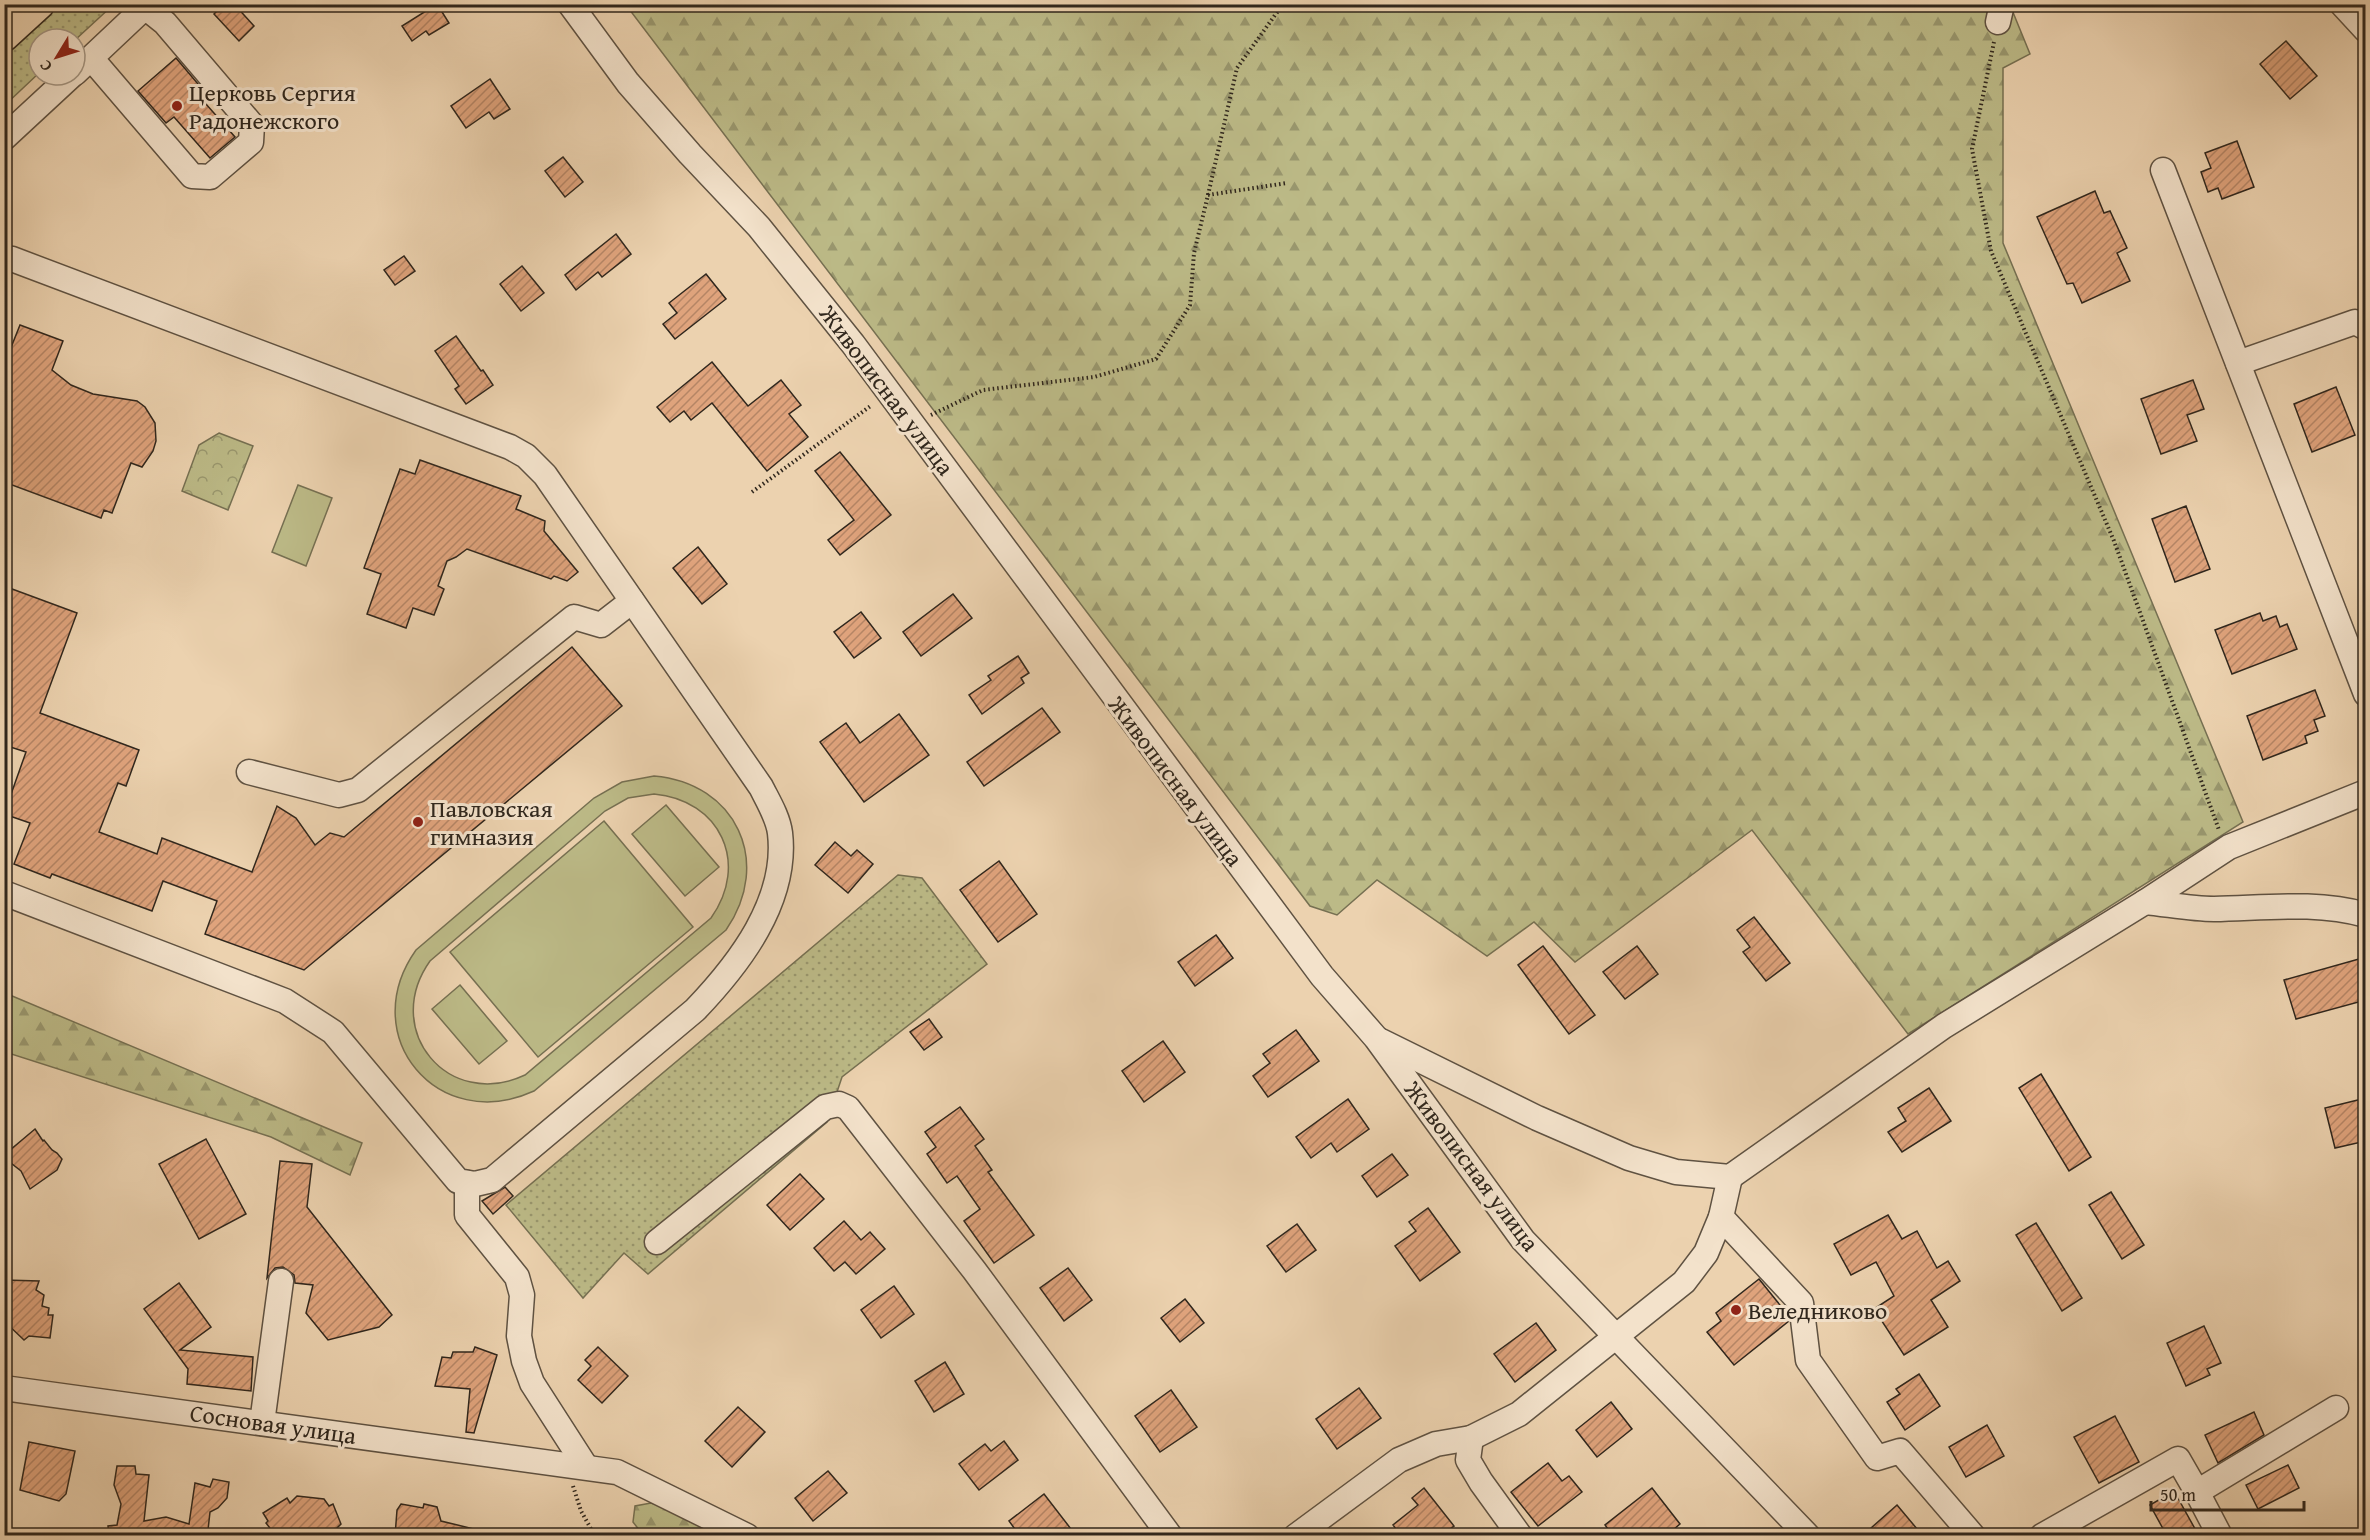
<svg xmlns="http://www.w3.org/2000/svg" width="2370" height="1540" viewBox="0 0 2370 1540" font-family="'Gentium Book Plus',serif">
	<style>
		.grass { fill: url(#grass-dots); stroke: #767052; stroke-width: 1.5 }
		.forest { fill: url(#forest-firs); stroke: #767052; stroke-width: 1.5 }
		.park { fill: url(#park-crowns); stroke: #767052; stroke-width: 1.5 }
		.pitch { fill: #bcba87; stroke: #767052; stroke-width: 1.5; fill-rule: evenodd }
		.building { fill: url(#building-hatch); stroke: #30271d; stroke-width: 1.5 }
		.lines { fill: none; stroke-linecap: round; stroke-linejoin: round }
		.minor-casing { stroke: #5f5242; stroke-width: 27 }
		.major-casing { stroke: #30271d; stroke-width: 33 }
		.path { stroke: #30271d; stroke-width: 4; stroke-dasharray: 1.5 3; stroke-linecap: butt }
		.minor { stroke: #f3e2cb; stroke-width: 24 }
		.major { stroke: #ecd2af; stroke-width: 30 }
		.poi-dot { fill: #8f2418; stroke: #f3e2cb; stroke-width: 2 }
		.labels { text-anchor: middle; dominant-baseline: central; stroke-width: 6; stroke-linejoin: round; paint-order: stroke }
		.poi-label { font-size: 24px; fill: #30271d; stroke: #f3e2cb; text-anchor: start }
		.street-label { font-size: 24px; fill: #30271d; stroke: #f3e2cb }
	</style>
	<defs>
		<pattern id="grass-dots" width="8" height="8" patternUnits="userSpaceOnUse" patternTransform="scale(1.5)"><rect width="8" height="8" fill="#bcba87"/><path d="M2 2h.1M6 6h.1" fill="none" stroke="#99976e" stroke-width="1.8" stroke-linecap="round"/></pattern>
		<pattern id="forest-firs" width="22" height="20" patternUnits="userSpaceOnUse" patternTransform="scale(1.5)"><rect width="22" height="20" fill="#bcba87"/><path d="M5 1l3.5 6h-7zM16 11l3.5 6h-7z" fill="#99976e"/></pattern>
		<pattern id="park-crowns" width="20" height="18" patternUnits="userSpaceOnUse" patternTransform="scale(1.5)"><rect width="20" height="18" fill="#bcba87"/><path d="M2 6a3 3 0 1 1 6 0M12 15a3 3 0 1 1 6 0" fill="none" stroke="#99976e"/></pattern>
		<pattern id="building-hatch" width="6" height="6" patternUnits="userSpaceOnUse" patternTransform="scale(1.5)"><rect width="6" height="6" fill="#dfa37c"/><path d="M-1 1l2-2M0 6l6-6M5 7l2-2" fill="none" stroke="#b58565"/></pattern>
	</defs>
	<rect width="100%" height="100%" fill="#ecd2af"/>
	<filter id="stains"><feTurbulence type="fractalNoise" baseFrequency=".00333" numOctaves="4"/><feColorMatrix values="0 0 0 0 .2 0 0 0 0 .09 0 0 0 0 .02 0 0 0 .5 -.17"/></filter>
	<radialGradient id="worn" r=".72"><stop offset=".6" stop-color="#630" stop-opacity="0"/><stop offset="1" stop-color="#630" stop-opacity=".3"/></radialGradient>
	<g class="grass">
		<path d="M 58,5 L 113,5 L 75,40 L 39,39 L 39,73 L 5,105 L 5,54 Z"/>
		<path d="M 898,875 L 922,878 L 987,964 L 842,1077 L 827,1122 L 648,1274 L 624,1253 L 583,1298 L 506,1205 Z"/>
	</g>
	<g class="forest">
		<path d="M 626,5 L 2010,5 L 2030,54 L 2003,68 L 2003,243 L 2243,822 L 1908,1034 L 1752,830 L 1575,962 L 1534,922 L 1487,956 L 1377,880 L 1337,915 L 1310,906 Z"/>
		<path d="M 5,993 L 362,1143 L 350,1175 L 271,1137 L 5,1052 Z"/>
		<path d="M 651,1503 L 669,1508 L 725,1535 L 643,1535 L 633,1522 L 635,1506 Z"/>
	</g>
	<path class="park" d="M 219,433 L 253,446 L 228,510 L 182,491 L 199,445 Z"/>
	<g class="pitch">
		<path d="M 298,485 L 332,498 L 306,566 L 272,552 Z"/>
		<path d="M 654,776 C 736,783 773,862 726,930 L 534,1091 C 438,1135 355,1036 416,950 L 594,798 L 622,782 ZM 654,794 C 720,800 750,863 711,918 L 525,1075 C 448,1111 381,1030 430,961 L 605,811 L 628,798 Z"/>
		<path d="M 666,805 L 719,867 L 685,896 L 632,834 Z"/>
		<path d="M 604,821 L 693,927 L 538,1057 L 450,952 Z"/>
		<path d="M 460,985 L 507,1041 L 479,1064 L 432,1009 Z"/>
	</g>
	<g class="building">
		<path d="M 224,4 L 234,4 L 254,26 L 239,41 L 214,14 Z"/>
		<path d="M 437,4 L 449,23 L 429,35 L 426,31 L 412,41 L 402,26 Z"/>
		<path d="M 2286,41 L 2317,76 L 2290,99 L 2260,64 Z"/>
		<path d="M 176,58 L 204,91 L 198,95 L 235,137 L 210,158 L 174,117 L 166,123 L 138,91 Z"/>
		<path d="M 490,79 L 510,109 L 494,119 L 489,112 L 466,128 L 451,106 Z"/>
		<path d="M 2237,141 L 2254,187 L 2222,199 L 2218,188 L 2208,192 L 2201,172 L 2211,168 L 2205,153 Z"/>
		<path d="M 563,157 L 583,182 L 565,197 L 545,171 Z"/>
		<path d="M 2095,191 L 2104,213 L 2110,211 L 2127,248 L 2117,253 L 2130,281 L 2082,303 L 2073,283 L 2067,284 L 2037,217 Z"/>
		<path d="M 616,234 L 631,254 L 602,277 L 598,272 L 576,290 L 565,275 Z"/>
		<path d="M 404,256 L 415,271 L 395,285 L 384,270 Z"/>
		<path d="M 522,266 L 544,293 L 521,311 L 500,284 Z"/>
		<path d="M 706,274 L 726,299 L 675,339 L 663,324 L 677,313 L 669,303 Z"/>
		<path d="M 20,325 L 63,341 L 52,370 L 71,385 L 93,394 L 137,401 L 145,407 L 155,423 L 156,441 L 153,451 L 142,467 L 131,463 L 112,513 L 104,510 L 101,518 L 4,482 L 4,365 Z"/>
		<path d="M 456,336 L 481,371 L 483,370 L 493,385 L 466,404 L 455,389 L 459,386 L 435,351 Z"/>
		<path d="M 712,362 L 748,406 L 781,380 L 801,405 L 789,414 L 808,437 L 767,471 L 712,403 L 691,420 L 684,411 L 670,422 L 657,407 Z"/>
		<path d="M 2193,380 L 2204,409 L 2187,415 L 2197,441 L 2161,454 L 2141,399 Z"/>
		<path d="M 2336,387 L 2355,435 L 2312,452 L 2294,404 Z"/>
		<path d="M 840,452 L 891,515 L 840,555 L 828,540 L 854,520 L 815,471 Z"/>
		<path d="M 420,460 L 521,496 L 516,509 L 545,521 L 544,531 L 578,572 L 567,581 L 554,576 L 551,579 L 467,549 L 456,557 L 447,561 L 438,586 L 444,589 L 434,615 L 413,608 L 406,628 L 367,614 L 381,574 L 364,568 L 400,469 L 415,474 Z"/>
		<path d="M 2186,506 L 2210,569 L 2175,582 L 2152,519 Z"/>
		<path d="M 698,547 L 727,584 L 702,604 L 673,568 Z"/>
		<path d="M 4,586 L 77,613 L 40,713 L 139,750 L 126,786 L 118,783 L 99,832 L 157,854 L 162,838 L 252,872 L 277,806 L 296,818 L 315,845 L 330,833 L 344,837 L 572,647 L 622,706 L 304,970 L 205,934 L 217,901 L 163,881 L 152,911 L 52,874 L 50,878 L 14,864 L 30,823 L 4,814 L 26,752 L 4,745 Z"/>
		<path d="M 953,594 L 972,618 L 921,656 L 903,632 Z"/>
		<path d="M 861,612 L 881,638 L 854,658 L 834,632 Z"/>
		<path d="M 2260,613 L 2263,621 L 2276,616 L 2280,627 L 2287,624 L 2297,649 L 2232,674 L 2215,630 Z"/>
		<path d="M 1018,656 L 1029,673 L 1021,678 L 1024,683 L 982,714 L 969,695 L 991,680 L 988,676 Z"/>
		<path d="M 2315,690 L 2325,716 L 2314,720 L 2318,731 L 2305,736 L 2307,743 L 2263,760 L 2247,716 Z"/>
		<path d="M 1042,708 L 1060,732 L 984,786 L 967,762 Z"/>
		<path d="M 899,714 L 929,755 L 864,802 L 820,742 L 846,723 L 860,743 Z"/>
		<path d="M 835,842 L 851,856 L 857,850 L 873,864 L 848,893 L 815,865 Z"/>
		<path d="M 999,861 L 1037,914 L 998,942 L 960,890 Z"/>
		<path d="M 1754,917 L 1790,963 L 1766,981 L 1743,952 L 1750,947 L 1737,930 Z"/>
		<path d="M 1216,935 L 1233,958 L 1195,986 L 1178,962 Z"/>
		<path d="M 1543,946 L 1595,1015 L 1569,1034 L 1518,965 Z"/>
		<path d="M 1637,946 L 1658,974 L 1625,999 L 1603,972 Z"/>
		<path d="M 2366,957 L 2366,1000 L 2296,1019 L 2284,980 Z"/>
		<path d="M 929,1019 L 942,1037 L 924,1050 L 910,1032 Z"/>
		<path d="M 1296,1030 L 1319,1061 L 1268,1097 L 1253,1076 L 1270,1063 L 1263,1054 Z"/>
		<path d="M 1163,1041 L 1185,1072 L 1144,1102 L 1122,1071 Z"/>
		<path d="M 2041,1074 L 2091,1157 L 2069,1171 L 2019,1088 Z"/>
		<path d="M 1929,1088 L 1951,1121 L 1902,1152 L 1888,1132 L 1906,1121 L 1898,1108 Z"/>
		<path d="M 2366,1098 L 2366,1141 L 2335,1148 L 2325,1108 Z"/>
		<path d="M 1348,1099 L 1369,1129 L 1337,1152 L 1331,1143 L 1311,1158 L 1296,1137 Z"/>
		<path d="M 960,1107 L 984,1139 L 975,1146 L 992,1170 L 988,1172 L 1034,1235 L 994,1263 L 964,1221 L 980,1209 L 957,1176 L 947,1183 L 927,1154 L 936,1147 L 925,1132 Z"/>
		<path d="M 35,1129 L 43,1141 L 44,1140 L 52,1150 L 57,1153 L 62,1159 L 57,1170 L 30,1189 L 21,1171 L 7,1160 L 9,1151 Z"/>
		<path d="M 206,1139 L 246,1214 L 199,1239 L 159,1164 Z"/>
		<path d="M 1392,1154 L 1408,1175 L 1377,1197 L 1362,1176 Z"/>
		<path d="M 280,1161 L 312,1164 L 307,1207 L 392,1315 L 379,1327 L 328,1340 L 306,1313 L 313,1285 L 295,1283 L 294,1275 L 283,1267 L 275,1268 L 267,1278 Z"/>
		<path d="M 800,1174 L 824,1199 L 790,1230 L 767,1205 Z"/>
		<path d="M 505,1187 L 513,1196 L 493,1214 L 482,1201 Z"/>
		<path d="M 2111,1192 L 2144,1245 L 2122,1259 L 2089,1205 Z"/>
		<path d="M 1428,1208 L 1460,1252 L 1420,1281 L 1395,1246 L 1416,1231 L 1409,1222 Z"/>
		<path d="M 1888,1215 L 1902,1239 L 1917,1231 L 1937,1268 L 1948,1261 L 1960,1281 L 1931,1300 L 1948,1327 L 1904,1355 L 1874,1309 L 1894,1296 L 1876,1262 L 1851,1275 L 1834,1244 Z"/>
		<path d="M 844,1221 L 861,1240 L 870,1232 L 885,1249 L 856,1274 L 845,1262 L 834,1271 L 814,1248 Z"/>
		<path d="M 2036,1223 L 2082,1298 L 2062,1311 L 2016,1235 Z"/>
		<path d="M 1297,1224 L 1316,1250 L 1286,1272 L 1267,1246 Z"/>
		<path d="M 1068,1268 L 1092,1300 L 1064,1321 L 1040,1288 Z"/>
		<path d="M 1759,1279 L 1788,1315 L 1789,1321 L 1734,1365 L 1707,1332 L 1721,1321 L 1716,1313 Z"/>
		<path d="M 4,1280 L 39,1281 L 36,1290 L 44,1295 L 42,1306 L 49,1308 L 48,1315 L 53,1315 L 50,1338 L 29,1336 L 24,1340 L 4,1321 Z"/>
		<path d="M 179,1283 L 211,1327 L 180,1350 L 253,1357 L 251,1391 L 187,1384 L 188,1369 L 144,1309 Z"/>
		<path d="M 894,1286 L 914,1314 L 881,1338 L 861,1310 Z"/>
		<path d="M 1185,1299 L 1204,1323 L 1180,1342 L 1161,1318 Z"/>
		<path d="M 1536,1323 L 1556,1350 L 1515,1382 L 1494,1354 Z"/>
		<path d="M 2204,1326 L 2221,1363 L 2207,1369 L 2210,1375 L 2186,1386 L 2167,1343 Z"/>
		<path d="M 475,1347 L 497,1355 L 474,1433 L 466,1432 L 470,1389 L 435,1386 L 442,1357 L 451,1358 L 453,1352 L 473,1352 Z"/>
		<path d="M 598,1347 L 628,1376 L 602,1403 L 578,1380 L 591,1366 L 585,1360 Z"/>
		<path d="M 945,1362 L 964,1394 L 934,1412 L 915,1381 Z"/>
		<path d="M 1919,1374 L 1940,1406 L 1905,1430 L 1887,1402 L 1900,1394 L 1896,1389 Z"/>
		<path d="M 1359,1388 L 1381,1418 L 1337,1449 L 1316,1419 Z"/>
		<path d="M 1171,1390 L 1197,1427 L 1160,1452 L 1135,1416 Z"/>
		<path d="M 1611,1402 L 1632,1429 L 1597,1457 L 1576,1430 Z"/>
		<path d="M 738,1407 L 765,1432 L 732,1467 L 705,1441 Z"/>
		<path d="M 2254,1412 L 2264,1435 L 2218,1463 L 2205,1435 Z"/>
		<path d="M 2115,1416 L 2139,1462 L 2099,1483 L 2074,1437 Z"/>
		<path d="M 1987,1425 L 2004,1456 L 1966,1477 L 1949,1447 Z"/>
		<path d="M 1004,1441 L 1018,1460 L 979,1490 L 959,1464 L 985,1444 L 991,1451 Z"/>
		<path d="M 29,1442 L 75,1451 L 66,1494 L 59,1501 L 20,1490 Z"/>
		<path d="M 1548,1463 L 1562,1481 L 1569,1476 L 1582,1492 L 1538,1526 L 1511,1492 Z"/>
		<path d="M 2288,1465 L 2299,1488 L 2258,1509 L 2246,1485 Z"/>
		<path d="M 117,1466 L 135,1466 L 136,1474 L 149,1475 L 144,1521 L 166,1517 L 189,1524 L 195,1483 L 210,1487 L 213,1479 L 229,1482 L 227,1498 L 218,1508 L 210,1512 L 208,1530 L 213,1531 L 212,1536 L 109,1536 L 108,1526 L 117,1525 L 121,1504 L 114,1485 Z"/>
		<path d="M 828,1471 L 847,1493 L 813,1521 L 795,1498 Z"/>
		<path d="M 1424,1488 L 1454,1526 L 1441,1536 L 1401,1536 L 1393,1525 L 1418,1505 L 1412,1498 Z"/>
		<path d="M 1652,1488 L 1680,1524 L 1666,1536 L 1613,1536 L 1605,1525 Z"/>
		<path d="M 2174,1491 L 2199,1536 L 2167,1536 L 2150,1505 Z"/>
		<path d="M 1044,1494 L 1071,1529 L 1062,1536 L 1020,1536 L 1009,1521 Z"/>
		<path d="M 297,1496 L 324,1499 L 329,1506 L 333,1504 L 341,1524 L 337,1528 L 340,1536 L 276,1536 L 266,1523 L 268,1521 L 263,1513 L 287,1498 L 290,1503 Z"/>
		<path d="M 401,1504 L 423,1508 L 424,1504 L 437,1507 L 441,1521 L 474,1529 L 473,1536 L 395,1536 L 397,1510 Z"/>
		<path d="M 1897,1505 L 1923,1536 L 1862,1536 Z"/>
	</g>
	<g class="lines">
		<g class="minor-casing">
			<g id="minor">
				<path d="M 570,4 L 628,83 L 690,154 L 759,227 L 853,344 L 1322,976 L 1376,1038 L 1523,1240 L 1808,1536"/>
				<path d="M 2342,4 L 2366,30"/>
				<path d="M 1998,22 L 2002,4"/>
				<path d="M 75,73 L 145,7 L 165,23 L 252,125 L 251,142 L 210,177 L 192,176 L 91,58"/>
				<path d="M 4,138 L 72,75"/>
				<path d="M 2163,170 L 2366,694"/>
				<path d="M 4,258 L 12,259 L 510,447 L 526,456 L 545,475 L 761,787 C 768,801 778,817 780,833 C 788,901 739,964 695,1010 L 492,1180 L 475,1184 L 458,1181 L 333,1032 L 285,1001 L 4,893"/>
				<path d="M 2238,363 L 2355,322 L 2366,328"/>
				<path d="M 249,772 L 339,795 L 358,790 L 574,617 L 601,625 L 632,601"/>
				<path d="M 2145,902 C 2167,904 2191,909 2214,909 C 2266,908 2315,901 2366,915"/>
				<path d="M 1381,1041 L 1537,1118 L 1629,1158 L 1676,1172 L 1730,1177 L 1944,1026 L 2145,902 L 2229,847 L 2366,792"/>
				<path d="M 467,1183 L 467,1215 L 517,1277 L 522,1295 L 519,1336 L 524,1361 L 532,1383 L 586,1467"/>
				<path d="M 1721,1217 L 1801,1303 L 1808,1360 L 1877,1458 L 1900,1451 L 1973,1536"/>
				<path d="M 657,1242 L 825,1107 L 839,1104 L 848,1108 L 974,1270 L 1170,1536"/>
				<path d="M 4,1388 L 617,1472 L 747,1536"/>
				<path d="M 262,1423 L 281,1281"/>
				<path d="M 1471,1438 L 1468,1460 L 1481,1482 L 1520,1536"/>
				<path d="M 1296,1536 L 1399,1460 L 1436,1444 L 1471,1438 L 1519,1414 L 1684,1282 L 1706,1253 L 1721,1217 L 1730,1177"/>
				<path d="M 2042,1536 L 2178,1459 L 2197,1492"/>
				<path d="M 2220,1536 L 2197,1492 L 2336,1408"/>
			</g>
		</g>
		<g class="major-casing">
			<path id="major" d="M 4,36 L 39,4"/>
		</g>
		<g class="path">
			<path d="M 1994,42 L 1972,149 L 1991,251 L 2114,541 L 2219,830"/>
			<path d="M 1208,195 L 1237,68 L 1283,4"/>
			<path d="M 931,415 L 983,390 L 1094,377 L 1156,359 L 1190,305 L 1194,253 L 1208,195 L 1287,183"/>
			<path d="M 752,492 L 872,405"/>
			<path d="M 573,1486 L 581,1511 L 595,1536"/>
		</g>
		<use href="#minor" class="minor"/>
		<use href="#major" class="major"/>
	</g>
	<g class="poi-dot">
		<circle cx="177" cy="106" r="6"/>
		<circle cx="418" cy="822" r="6"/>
		<circle cx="1736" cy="1310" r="6"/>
	</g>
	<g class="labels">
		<g class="poi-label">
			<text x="189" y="92">Церковь Сергия<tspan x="189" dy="28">Радонежского</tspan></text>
			<text x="430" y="808">Павловская<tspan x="430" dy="28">гимназия</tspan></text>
			<text x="1748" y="1310">Веледниково</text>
		</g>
		<g class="street-label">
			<text transform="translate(887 390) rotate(53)">Живописная улица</text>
			<text transform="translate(1176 781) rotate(53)">Живописная улица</text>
			<text transform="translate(1472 1166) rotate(53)">Живописная улица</text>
			<text transform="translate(273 1424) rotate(8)">Сосновая улица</text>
		</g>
	</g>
	<rect width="2370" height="1540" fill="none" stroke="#ecd2af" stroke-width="24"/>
	<rect x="6" y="6" width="2358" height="1528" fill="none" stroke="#30271d" stroke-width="3"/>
	<rect x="12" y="12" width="2346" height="1516" fill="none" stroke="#30271d" stroke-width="1.5"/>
	<g transform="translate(57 57) rotate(232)"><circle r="28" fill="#f3e2cb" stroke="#a59785" stroke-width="1.5"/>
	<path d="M0-4.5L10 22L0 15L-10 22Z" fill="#8f2418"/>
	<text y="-9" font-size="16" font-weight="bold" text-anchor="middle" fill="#30271d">С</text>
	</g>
	<path d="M2151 1501v9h153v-9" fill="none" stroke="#30271d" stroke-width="3"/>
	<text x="2160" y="1501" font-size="18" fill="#30271d" stroke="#f3e2cb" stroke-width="4.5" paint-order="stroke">50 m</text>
	<rect width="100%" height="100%" filter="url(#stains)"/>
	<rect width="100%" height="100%" fill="url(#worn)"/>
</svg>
